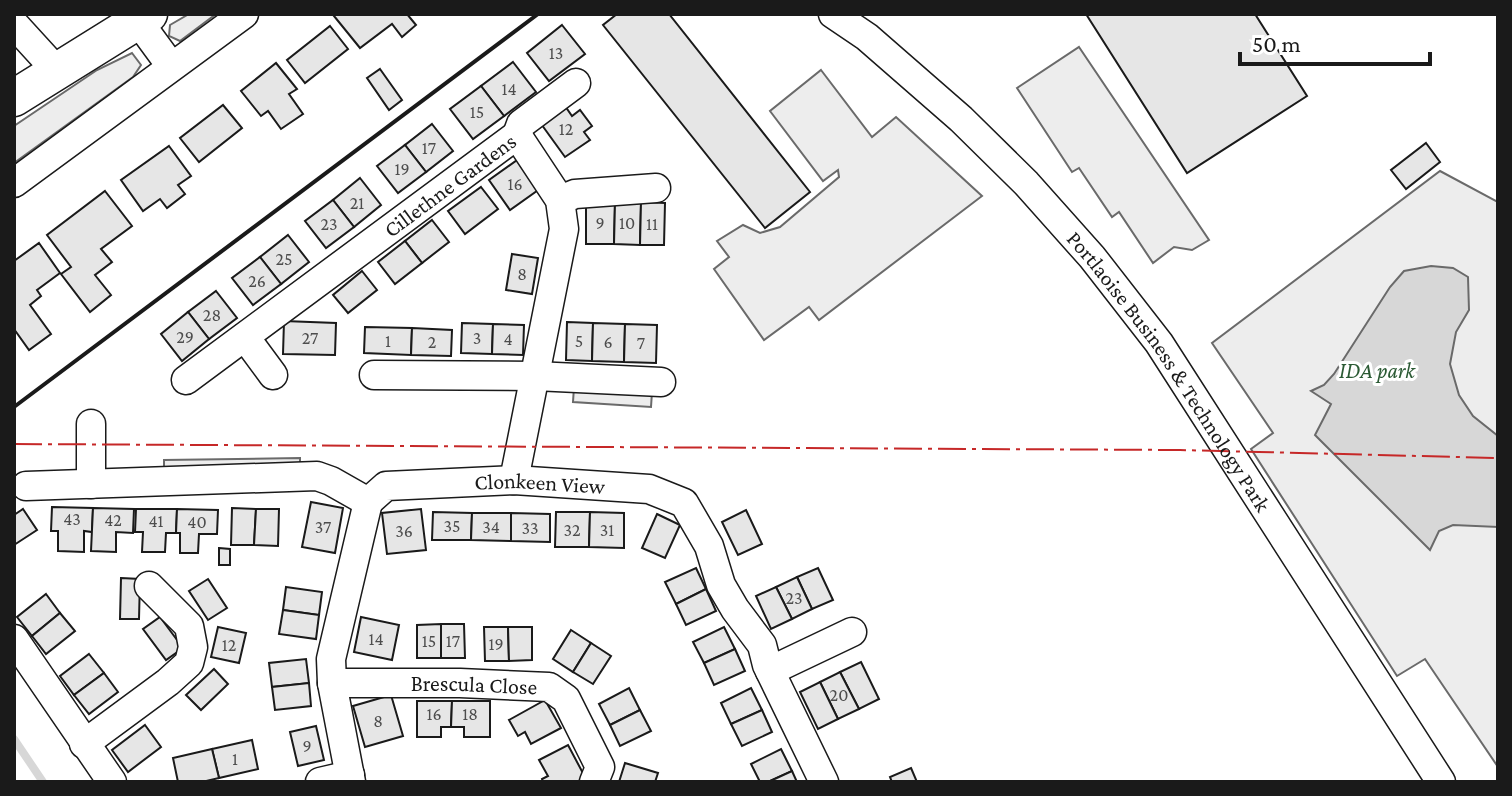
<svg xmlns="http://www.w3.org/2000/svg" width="1512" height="796" viewBox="0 0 1512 796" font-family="'Crimson Pro',serif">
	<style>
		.built { fill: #ededed; stroke: #6a6a6a; stroke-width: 2 }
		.water { fill: #d7d7d7; stroke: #6a6a6a; stroke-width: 2 }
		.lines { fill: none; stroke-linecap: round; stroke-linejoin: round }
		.stream { stroke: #d7d7d7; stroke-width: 8 }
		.building { fill: #e6e6e6; stroke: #1a1a1a; stroke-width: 2 }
		.minor-casing { stroke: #1a1a1a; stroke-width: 31 }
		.major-casing { stroke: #1a1a1a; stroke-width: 39 }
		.minor { stroke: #fff; stroke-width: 28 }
		.major { stroke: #fff; stroke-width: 36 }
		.wall { stroke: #1a1a1a; stroke-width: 4 }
		.power { stroke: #c62828; stroke-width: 2; stroke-dasharray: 28 6 4 6; stroke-linecap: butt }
		.labels { text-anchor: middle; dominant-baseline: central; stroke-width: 6; stroke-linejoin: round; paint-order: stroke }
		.number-label { font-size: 18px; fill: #4d4d4d }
		.street-label { font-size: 22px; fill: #1a1a1a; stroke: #fff }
		.park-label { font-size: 22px; font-style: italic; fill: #2b5a34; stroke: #fff }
	</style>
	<rect width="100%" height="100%" fill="#fff"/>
	<g class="built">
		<path d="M 189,14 L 216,14 L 180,41 L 169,36 L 170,25 Z"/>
		<path d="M 1079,47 L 1209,240 L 1192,250 L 1174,247 L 1153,263 L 1119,212 L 1112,217 L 1079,168 L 1072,172 L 1017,88 Z"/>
		<path d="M 132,53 L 141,65 L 133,77 L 14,163 L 14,126 L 97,70 Z"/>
		<path d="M 821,70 L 872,137 L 896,117 L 982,196 L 819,320 L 809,307 L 764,340 L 714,269 L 729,257 L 717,241 L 743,225 L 760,233 L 780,227 L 839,177 L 838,170 L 823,181 L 770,111 Z"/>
		<path d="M 1440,171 L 1498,202 L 1498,767 L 1425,659 L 1397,676 L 1251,449 L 1273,433 L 1212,343 Z"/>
		<path d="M 574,387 L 652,392 L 651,407 L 573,402 Z"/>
		<path d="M 300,458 L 300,467 L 164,469 L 164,460 Z"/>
	</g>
	<path class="water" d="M 1431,266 L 1453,268 L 1468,277 L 1469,310 L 1456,332 L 1450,364 L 1459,395 L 1473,416 L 1498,436 L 1498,527 L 1453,525 L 1439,531 L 1430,550 L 1315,435 L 1331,404 L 1311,391 L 1324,385 L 1334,374 L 1390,287 L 1404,271 Z"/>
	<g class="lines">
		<path class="stream" d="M 14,739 L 43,782"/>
	</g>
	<g class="building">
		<path d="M 336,14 L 407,14 L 416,25 L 402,37 L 392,24 L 360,48 L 334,16 Z"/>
		<path d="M 617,14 L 669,14 L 810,192 L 765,228 L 603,25 Z"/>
		<path d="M 1086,14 L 1255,14 L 1307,96 L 1187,173 Z"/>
		<path d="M 562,25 L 585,54 L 549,81 L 527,53 Z"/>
		<path d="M 330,26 L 348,49 L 305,83 L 287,60 Z"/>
		<path d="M 513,62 L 536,92 L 504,116 L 481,86 Z"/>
		<path d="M 276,63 L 297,89 L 289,94 L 303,114 L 281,129 L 268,111 L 261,116 L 241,91 Z"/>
		<path d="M 380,69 L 402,100 L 389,110 L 367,78 Z"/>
		<path d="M 481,86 L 504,116 L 473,139 L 450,109 Z"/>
		<path d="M 563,103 L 572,116 L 580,110 L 592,126 L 584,132 L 590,140 L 565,157 L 539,121 Z"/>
		<path d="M 223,105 L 242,128 L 199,162 L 180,138 Z"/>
		<path d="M 432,124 L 453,151 L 426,172 L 405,145 Z"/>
		<path d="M 1426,143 L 1440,162 L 1406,189 L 1391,170 Z"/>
		<path d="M 405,145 L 426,172 L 398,193 L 377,166 Z"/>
		<path d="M 169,146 L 191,176 L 178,185 L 185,194 L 167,208 L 160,199 L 143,211 L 121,180 Z"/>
		<path d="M 520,158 L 541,188 L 510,210 L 489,180 Z"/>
		<path d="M 360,178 L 381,205 L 354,227 L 333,200 Z"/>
		<path d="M 481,187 L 498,209 L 465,234 L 448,211 Z"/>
		<path d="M 105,191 L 132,226 L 101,249 L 112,262 L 95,275 L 111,295 L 90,312 L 61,274 L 71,267 L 47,235 Z"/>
		<path d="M 333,200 L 354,227 L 326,248 L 305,221 Z"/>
		<path d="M 586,202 L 615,202 L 614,244 L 586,244 Z"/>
		<path d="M 615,202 L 641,202 L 640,245 L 614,244 Z"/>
		<path d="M 641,202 L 665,203 L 664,245 L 640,245 Z"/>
		<path d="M 432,220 L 449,242 L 422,263 L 405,241 Z"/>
		<path d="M 288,235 L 309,262 L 281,284 L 260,257 Z"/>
		<path d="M 405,241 L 422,263 L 395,284 L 378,262 Z"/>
		<path d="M 39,243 L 60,273 L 37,290 L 41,296 L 30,305 L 51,334 L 29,350 L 14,329 L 14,261 Z"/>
		<path d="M 512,254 L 538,258 L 532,294 L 506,290 Z"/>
		<path d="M 260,257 L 281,284 L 253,305 L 232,278 Z"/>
		<path d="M 362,271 L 377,290 L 348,313 L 333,295 Z"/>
		<path d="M 216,291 L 237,318 L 209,339 L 188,312 Z"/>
		<path d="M 188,312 L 209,339 L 182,361 L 161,334 Z"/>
		<path d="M 284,321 L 336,323 L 335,355 L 283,354 Z"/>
		<path d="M 567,322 L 593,323 L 592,361 L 566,360 Z"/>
		<path d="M 462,323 L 493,324 L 492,354 L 461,353 Z"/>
		<path d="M 593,323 L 625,324 L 624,362 L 592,361 Z"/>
		<path d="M 493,324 L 524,325 L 523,355 L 492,354 Z"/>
		<path d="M 625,324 L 657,325 L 656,363 L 624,362 Z"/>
		<path d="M 365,327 L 412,328 L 411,355 L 364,353 Z"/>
		<path d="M 412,328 L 452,330 L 451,356 L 411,355 Z"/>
		<path d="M 311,502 L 343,508 L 335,553 L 302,547 Z"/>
		<path d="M 52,507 L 93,508 L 92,532 L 84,531 L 84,552 L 58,551 L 58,531 L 51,531 Z"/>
		<path d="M 93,508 L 134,509 L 133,533 L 116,532 L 116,552 L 91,551 Z"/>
		<path d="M 232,508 L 256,509 L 254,545 L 231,545 Z"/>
		<path d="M 23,509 L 37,530 L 14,545 L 14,515 Z"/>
		<path d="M 136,509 L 177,509 L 176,533 L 166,533 L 165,552 L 142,552 L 143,532 L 135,532 Z"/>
		<path d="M 177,509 L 218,510 L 217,534 L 199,534 L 198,553 L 180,553 L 180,533 L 176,533 Z"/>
		<path d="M 256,509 L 279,509 L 278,546 L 254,545 Z"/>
		<path d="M 421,509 L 426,550 L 387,554 L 382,513 Z"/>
		<path d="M 746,510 L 762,544 L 738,555 L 722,522 Z"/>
		<path d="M 433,512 L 472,513 L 471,540 L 432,540 Z"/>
		<path d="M 556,512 L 590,512 L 589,547 L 555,547 Z"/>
		<path d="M 590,512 L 624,513 L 624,548 L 589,547 Z"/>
		<path d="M 472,513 L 511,513 L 511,541 L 471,540 Z"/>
		<path d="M 511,513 L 550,514 L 550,542 L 511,541 Z"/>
		<path d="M 657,514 L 680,525 L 665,558 L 642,548 Z"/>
		<path d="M 219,548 L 230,549 L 230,565 L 219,565 Z"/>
		<path d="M 696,568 L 706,589 L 676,604 L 665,582 Z"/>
		<path d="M 818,568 L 833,600 L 812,609 L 797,577 Z"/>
		<path d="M 797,577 L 812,609 L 792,619 L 776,587 Z"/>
		<path d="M 121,578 L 140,579 L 139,619 L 120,619 Z"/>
		<path d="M 208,579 L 227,608 L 208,620 L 189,591 Z"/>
		<path d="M 286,587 L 322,592 L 319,615 L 283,610 Z"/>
		<path d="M 776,587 L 792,619 L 771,629 L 756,596 Z"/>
		<path d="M 706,589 L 716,611 L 686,625 L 676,604 Z"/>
		<path d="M 46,594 L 60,613 L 32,636 L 17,617 Z"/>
		<path d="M 283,610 L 319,615 L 316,639 L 279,634 Z"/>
		<path d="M 60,613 L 75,631 L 46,654 L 32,636 Z"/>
		<path d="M 160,617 L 183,648 L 166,660 L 143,629 Z"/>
		<path d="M 361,617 L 399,625 L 392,660 L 354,652 Z"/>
		<path d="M 441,624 L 441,658 L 417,658 L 417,625 Z"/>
		<path d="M 441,624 L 464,624 L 465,658 L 441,658 Z"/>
		<path d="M 218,627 L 246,633 L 239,663 L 211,657 Z"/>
		<path d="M 484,627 L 508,627 L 509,661 L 485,661 Z"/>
		<path d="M 508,627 L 532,627 L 532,660 L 509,661 Z"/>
		<path d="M 724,627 L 735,649 L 704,663 L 693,642 Z"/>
		<path d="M 571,630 L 591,643 L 573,672 L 553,659 Z"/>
		<path d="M 591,643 L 611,656 L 593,684 L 573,672 Z"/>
		<path d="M 735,649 L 745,671 L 714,685 L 704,663 Z"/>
		<path d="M 89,654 L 104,673 L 74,695 L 60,676 Z"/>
		<path d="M 306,659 L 309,683 L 272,687 L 269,663 Z"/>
		<path d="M 861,662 L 879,699 L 859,709 L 840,672 Z"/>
		<path d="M 214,669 L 228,684 L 201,710 L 186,695 Z"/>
		<path d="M 840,672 L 859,709 L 838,719 L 820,682 Z"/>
		<path d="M 104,673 L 118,692 L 89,714 L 74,695 Z"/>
		<path d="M 820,682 L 838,719 L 818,729 L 800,692 Z"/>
		<path d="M 309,683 L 311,706 L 275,710 L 272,687 Z"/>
		<path d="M 629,688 L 640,710 L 610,725 L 599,704 Z"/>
		<path d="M 751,688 L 762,710 L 731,724 L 721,703 Z"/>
		<path d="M 391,695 L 403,736 L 365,747 L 353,706 Z"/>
		<path d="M 545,700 L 561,728 L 531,744 L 525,732 L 518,736 L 509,720 Z"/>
		<path d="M 417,701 L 452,701 L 451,727 L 441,727 L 441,737 L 417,737 Z"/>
		<path d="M 452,701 L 490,701 L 490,737 L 464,737 L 464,727 L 451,727 Z"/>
		<path d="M 640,710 L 651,731 L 620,746 L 610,725 Z"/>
		<path d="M 762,710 L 772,732 L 742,746 L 731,724 Z"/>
		<path d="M 145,725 L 161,747 L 128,772 L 112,750 Z"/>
		<path d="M 316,726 L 324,760 L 298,766 L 290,732 Z"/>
		<path d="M 252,740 L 258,769 L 219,778 L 212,749 Z"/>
		<path d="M 568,745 L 585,777 L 577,782 L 543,782 L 542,779 L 548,776 L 539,760 Z"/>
		<path d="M 212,749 L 219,778 L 202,782 L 178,782 L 173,758 Z"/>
		<path d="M 781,749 L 792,771 L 768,782 L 760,782 L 751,764 Z"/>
		<path d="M 625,763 L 658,773 L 655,782 L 619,782 Z"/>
		<path d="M 911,768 L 917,782 L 892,782 L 890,777 Z"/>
		<path d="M 792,771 L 797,782 L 768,782 Z"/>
	</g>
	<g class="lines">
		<g class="minor-casing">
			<g id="minor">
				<path id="s1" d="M 833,14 L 867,37 L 961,119 L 1026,183 L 1092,257 L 1159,343 L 1441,782"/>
				<path d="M 138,21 L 171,66"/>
				<path d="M 14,24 L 56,70"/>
				<path d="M 517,135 L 521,124 L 576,83"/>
				<path d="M 14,183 L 244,14"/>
				<path d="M 560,200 L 575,194 L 656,188"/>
				<path d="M 245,337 L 273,375"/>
				<path d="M 374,375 L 535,376 L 661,382"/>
				<path id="s2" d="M 186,380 L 517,135 L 560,200 L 564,229 L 514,480"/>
				<path d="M 91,484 L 91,424"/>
				<path d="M 26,486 L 317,476 L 331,481 L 368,502"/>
				<path id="s3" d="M 368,502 L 386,486 L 514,480 L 649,489 L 684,503 L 709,546 L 721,585 L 735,609 L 762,645 L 767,665 L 824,782"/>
				<path d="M 14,639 L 112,782"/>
				<path d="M 770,671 L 852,632"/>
				<path id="s4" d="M 332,683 L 460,683 L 549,687 L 566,699 L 600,767 L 594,782"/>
				<path d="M 84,744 L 168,682 L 189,663 L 193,647 L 189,626 L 149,586"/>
				<path d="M 320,782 L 350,775"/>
				<path d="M 351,782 L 332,683 L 331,659 L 368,502"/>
			</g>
		</g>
		<g class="major-casing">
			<path id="major" d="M 14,98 L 149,14"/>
		</g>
		<use href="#minor" class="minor"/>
		<use href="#major" class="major"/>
		<path class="wall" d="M 14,407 L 538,14"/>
		<path class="power" d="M 14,444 L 1180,450 L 1498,458"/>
	</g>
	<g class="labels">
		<g class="number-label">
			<text x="556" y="53">13</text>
			<text x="509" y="89">14</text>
			<text x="477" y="112">15</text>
			<text x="566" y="129">12</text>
			<text x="429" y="148">17</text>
			<text x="402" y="169">19</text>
			<text x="515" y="184">16</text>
			<text x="357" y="203">21</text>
			<text x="600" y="223">9</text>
			<text x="627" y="223">10</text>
			<text x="329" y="224">23</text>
			<text x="652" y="224">11</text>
			<text x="284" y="259">25</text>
			<text x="522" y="274">8</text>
			<text x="257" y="281">26</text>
			<text x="212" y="315">28</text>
			<text x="185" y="337">29</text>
			<text x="310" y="338">27</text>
			<text x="477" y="338">3</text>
			<text x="508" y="339">4</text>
			<text x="388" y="341">1</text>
			<text x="579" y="341">5</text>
			<text x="432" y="342">2</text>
			<text x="608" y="342">6</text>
			<text x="641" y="343">7</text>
			<text x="72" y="519">43</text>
			<text x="113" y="520">42</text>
			<text x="156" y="521">41</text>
			<text x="197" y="522">40</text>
			<text x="452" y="526">35</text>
			<text x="323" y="527">37</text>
			<text x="491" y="527">34</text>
			<text x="530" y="528">33</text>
			<text x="572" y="530">32</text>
			<text x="607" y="530">31</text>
			<text x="404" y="531">36</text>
			<text x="794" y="598">23</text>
			<text x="376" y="639">14</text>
			<text x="429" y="641">15</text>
			<text x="453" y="641">17</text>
			<text x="496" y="644">19</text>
			<text x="229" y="645">12</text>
			<text x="839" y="695">20</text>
			<text x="434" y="714">16</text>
			<text x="470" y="714">18</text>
			<text x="378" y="721">8</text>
			<text x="307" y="746">9</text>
			<text x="235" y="759">1</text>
		</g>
		<g class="street-label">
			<text stroke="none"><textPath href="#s2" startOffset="328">Cillethne Gardens</textPath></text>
			<text stroke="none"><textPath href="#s1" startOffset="494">Portlaoise Business &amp; Technology Park</textPath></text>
			<text stroke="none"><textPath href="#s3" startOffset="178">Clonkeen View</textPath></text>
			<text stroke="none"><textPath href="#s4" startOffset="142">Brescula Close</textPath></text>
		</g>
		<g class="park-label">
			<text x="1377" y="370">IDA park</text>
		</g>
	</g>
	<rect width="1512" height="796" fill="none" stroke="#1a1a1a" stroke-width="32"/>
	<path d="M1240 52v12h190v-12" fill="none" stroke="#1a1a1a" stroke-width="4"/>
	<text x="1252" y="52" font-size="24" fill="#1a1a1a" stroke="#ffffff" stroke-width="6" paint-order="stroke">50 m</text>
</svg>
